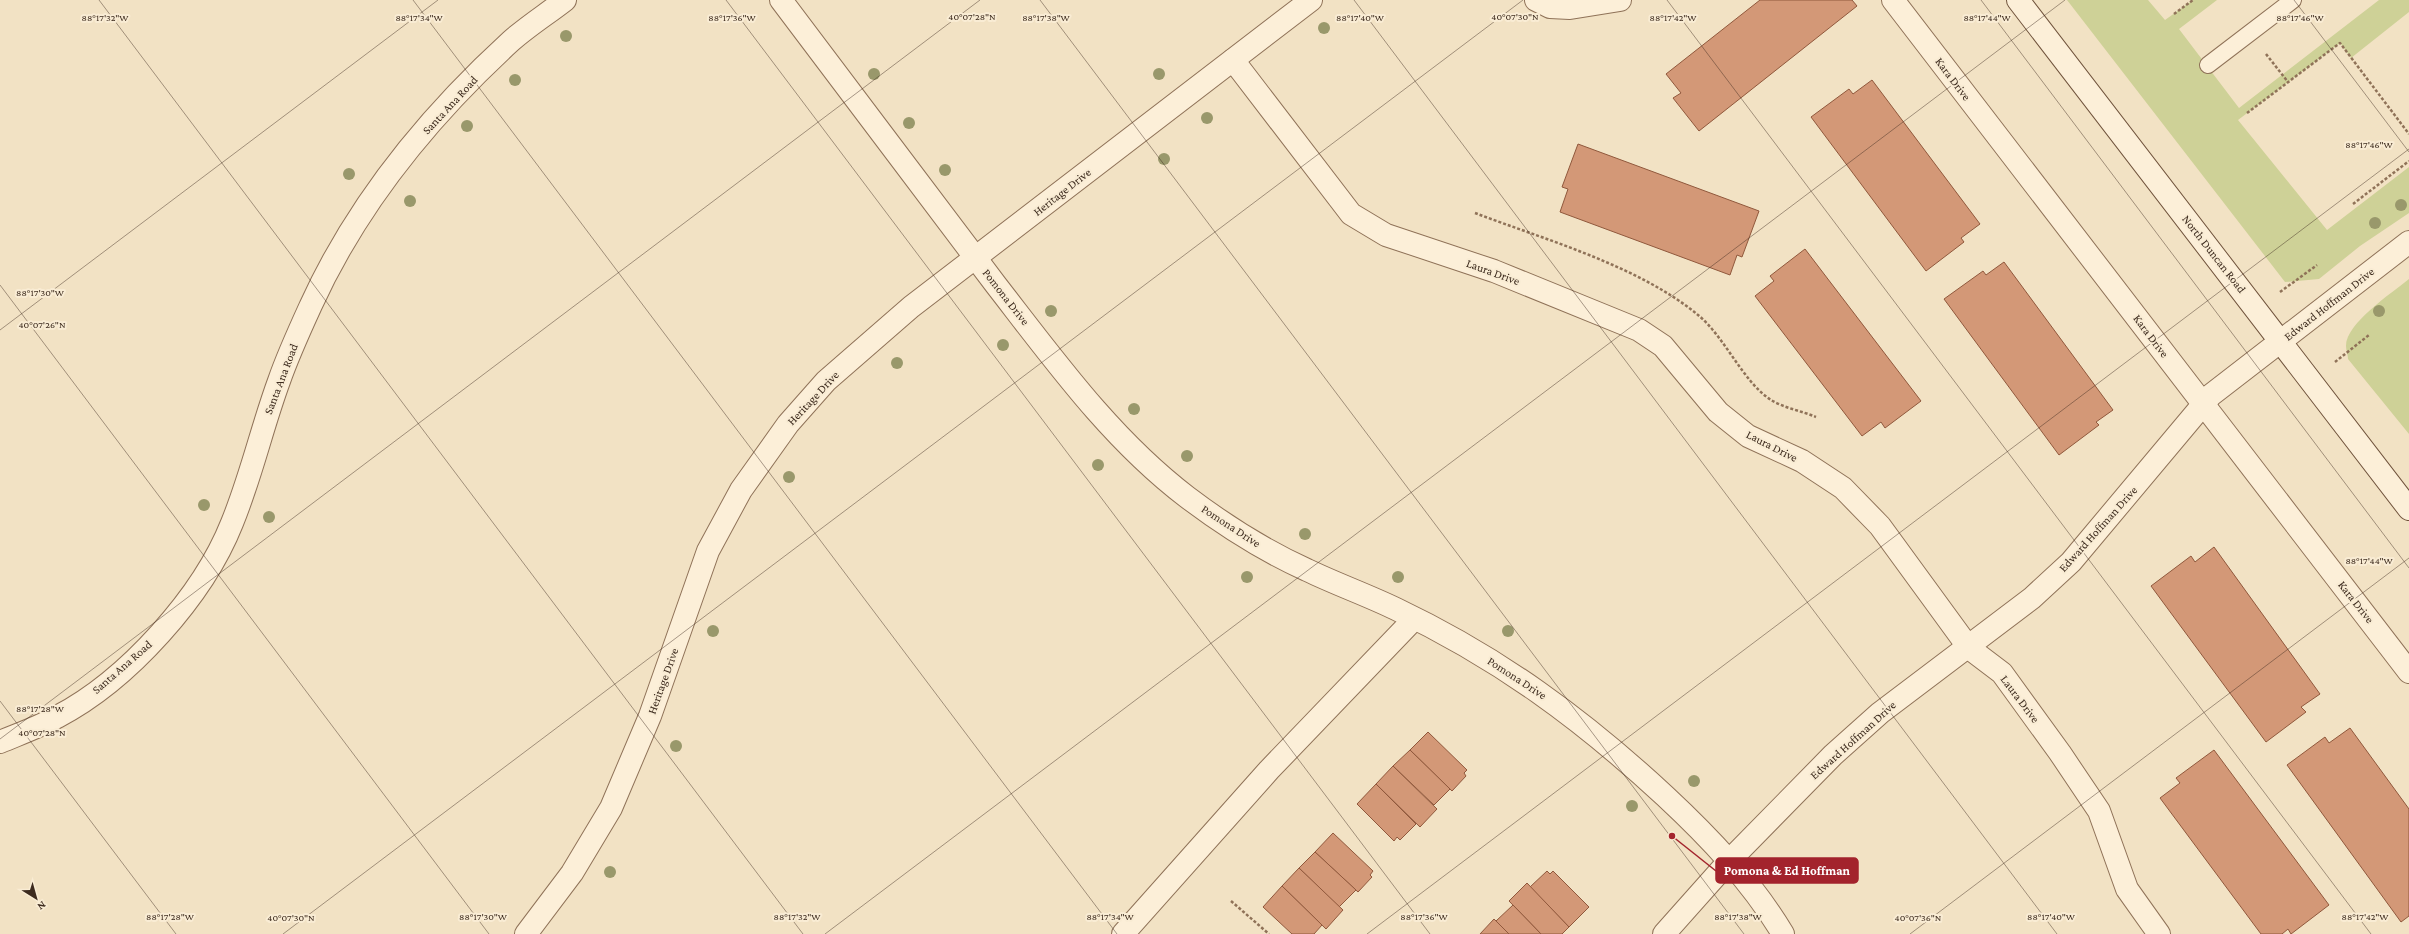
<svg xmlns="http://www.w3.org/2000/svg" width="2409" height="934" viewBox="0 0 2409 934" font-family="'Crimson Pro',serif">
	<style>
		.green { fill: #ced197 }
		.building { fill: #d39877; stroke: #90583c }
		.lines { fill: none; stroke-linecap: round; stroke-linejoin: round }
		.service-casing { stroke: #8f7258; stroke-width: 18 }
		.minor-casing { stroke: #8f7258; stroke-width: 24 }
		.secondary-casing { stroke: #70533c; stroke-width: 24 }
		.path { stroke: #8f7258; stroke-width: 2.5; stroke-dasharray: 3 2; stroke-linecap: butt }
		.service { stroke: #fcefd8; stroke-width: 16 }
		.minor { stroke: #fcefd8; stroke-width: 22 }
		.secondary { stroke: #fcefd8; stroke-width: 22 }
		.tree { fill: #99986b }
		.ticks { fill: none; stroke: #3d2b1e; stroke-width: 1; stroke-opacity: 0.45 }
		.labels { text-anchor: middle; dominant-baseline: central; stroke-width: 4; stroke-linejoin: round; paint-order: stroke }
		.street-label { font-size: 12px; fill: #3d2b1e; stroke: #f9ecd4 }
		.ticks-label { font-size: 10px; text-anchor: middle; fill: #3d2b1e; stroke: #f9ecd4; stroke-width: 4; stroke-linejoin: round; paint-order: stroke }
		.leader { fill: none; stroke: #a3232c; stroke-width: 1.5 }
		.callout-dot { fill: #a3232c; stroke: #f9ecd4; stroke-width: 1.5 }
		.callout { fill: #a3232c; stroke: #a3232c; stroke-width: 1.5 }
		.callout-label { font-size: 13px; text-anchor: middle; font-weight: bold; fill: #fff }
	</style>
	<rect width="100%" height="100%" fill="#f2e2c4"/>
	<g class="green">
		<path d="M 2067,0 L 2148,0 L 2165,20 L 2193,0 L 2217,0 L 2179,29 L 2239,108 L 2379,0 L 2409,0 L 2409,12 L 2351,58 L 2340,43 L 2238,120 L 2327,230 L 2409,167 L 2409,213 L 2360,246 L 2319,279 L 2285,282 Z"/>
		<path d="M 2409,279 L 2409,434 L 2348,359 C 2348,355 2346,350 2346,346 C 2346,323 2392,293 2409,279 Z"/>
	</g>
	<g class="building">
		<path d="M 1760,0 L 1852,0 L 1857,6 L 1699,131 L 1673,98 L 1681,93 L 1666,74 Z"/>
		<path d="M 1872,80 L 1980,224 L 1961,238 L 1964,242 L 1926,271 L 1811,117 L 1849,89 L 1853,94 Z"/>
		<path d="M 1578,144 L 1759,211 L 1742,257 L 1737,255 L 1730,275 L 1560,212 L 1568,189 L 1562,187 Z"/>
		<path d="M 1805,249 L 1921,401 L 1885,428 L 1881,422 L 1862,436 L 1755,296 L 1774,281 L 1770,276 Z"/>
		<path d="M 2004,262 L 2113,410 L 2096,422 L 2099,425 L 2059,455 L 1944,299 L 1983,271 L 1986,275 Z"/>
		<path d="M 2214,547 L 2320,694 L 2301,707 L 2306,712 L 2266,742 L 2151,586 L 2191,556 L 2195,562 Z"/>
		<path d="M 2350,728 L 2409,809 L 2409,916 L 2401,922 L 2287,765 L 2325,737 L 2329,743 Z"/>
		<path d="M 1428,732 L 1467,770 L 1464,773 L 1466,776 L 1452,791 L 1410,750 Z"/>
		<path d="M 1410,750 L 1450,789 L 1434,805 L 1393,766 Z"/>
		<path d="M 2214,750 L 2329,905 L 2291,934 L 2288,929 L 2282,934 L 2261,934 L 2160,798 L 2180,783 L 2176,778 Z"/>
		<path d="M 1393,766 L 1437,809 L 1420,827 L 1376,784 Z"/>
		<path d="M 1376,784 L 1416,824 L 1400,840 L 1397,837 L 1394,841 L 1357,804 Z"/>
		<path d="M 1333,833 L 1373,871 L 1370,875 L 1372,877 L 1358,892 L 1315,852 Z"/>
		<path d="M 1315,852 L 1356,890 L 1339,907 L 1299,868 Z"/>
		<path d="M 1299,868 L 1343,910 L 1326,929 L 1282,886 Z"/>
		<path d="M 1547,871 L 1550,874 L 1553,871 L 1589,907 L 1569,927 L 1530,887 Z"/>
		<path d="M 1527,883 L 1569,927 L 1562,934 L 1541,934 L 1509,901 Z"/>
		<path d="M 1282,886 L 1322,925 L 1314,934 L 1292,934 L 1263,907 Z"/>
		<path d="M 1513,905 L 1541,934 L 1509,934 L 1496,921 Z"/>
		<path d="M 1494,919 L 1509,934 L 1480,934 Z"/>
	</g>
	<g class="lines">
		<g class="service-casing">
			<path id="service" d="M 2208,65 L 2293,0"/>
		</g>
		<g class="minor-casing">
			<g id="minor">
				<path d="M 781,0 C 853,95 924,190 996,285 C 1055,361 1111,439 1187,497 C 1224,525 1265,551 1307,570 C 1336,584 1367,595 1396,609 C 1499,658 1582,719 1665,796 C 1709,837 1752,882 1783,934"/>
				<path d="M 1536,0 L 1550,7 L 1570,8 L 1620,0"/>
				<path d="M 1893,0 L 2409,672"/>
				<path d="M 1233,60 L 1351,214 L 1386,235 L 1494,271 L 1639,330 L 1663,346 L 1718,412 L 1748,436 L 1802,461 L 1843,488 L 1880,526 L 1969,648 L 2002,673 L 2060,753 L 2099,811 L 2127,889 L 2159,934"/>
				<path d="M 0,742 C 19,734 39,727 57,717 C 128,680 203,596 232,523 C 251,477 262,427 279,381 C 288,355 300,329 311,305 C 357,204 430,115 511,41 C 528,26 547,14 565,0"/>
				<path d="M 526,934 L 572,873 L 611,808 L 650,716 L 708,551 L 741,490 L 788,424 L 826,381 L 911,307 L 1311,0"/>
				<path d="M 1123,934 L 1269,770 L 1414,619"/>
				<path d="M 1664,934 L 1729,861 L 1833,755 L 1880,713 L 2032,598 L 2071,562 L 2211,395 L 2409,242"/>
			</g>
		</g>
		<g class="secondary-casing">
			<path id="secondary" d="M 2018,0 L 2409,509"/>
		</g>
		<g class="path">
			<path d="M 2174,14 L 2193,0"/>
			<path d="M 2266,54 L 2288,82"/>
			<path d="M 2247,113 L 2340,43 L 2409,134"/>
			<path d="M 2353,204 L 2409,161"/>
			<path d="M 1475,213 C 1546,240 1639,266 1698,315 C 1725,337 1743,382 1771,400 C 1784,408 1802,411 1816,417"/>
			<path d="M 2280,292 L 2317,265"/>
			<path d="M 2335,362 L 2369,335"/>
			<path d="M 1231,901 L 1269,934"/>
		</g>
		<use href="#service" class="service"/>
		<use href="#minor" class="minor"/>
		<use href="#secondary" class="secondary"/>
	</g>
	<g class="tree">
		<circle cx="1324" cy="28" r="6"/>
		<circle cx="566" cy="36" r="6"/>
		<circle cx="874" cy="74" r="6"/>
		<circle cx="1159" cy="74" r="6"/>
		<circle cx="515" cy="80" r="6"/>
		<circle cx="1207" cy="118" r="6"/>
		<circle cx="909" cy="123" r="6"/>
		<circle cx="467" cy="126" r="6"/>
		<circle cx="1164" cy="159" r="6"/>
		<circle cx="945" cy="170" r="6"/>
		<circle cx="349" cy="174" r="6"/>
		<circle cx="410" cy="201" r="6"/>
		<circle cx="2401" cy="205" r="6"/>
		<circle cx="2375" cy="223" r="6"/>
		<circle cx="1051" cy="311" r="6"/>
		<circle cx="2379" cy="311" r="6"/>
		<circle cx="1003" cy="345" r="6"/>
		<circle cx="897" cy="363" r="6"/>
		<circle cx="1134" cy="409" r="6"/>
		<circle cx="1187" cy="456" r="6"/>
		<circle cx="1098" cy="465" r="6"/>
		<circle cx="789" cy="477" r="6"/>
		<circle cx="204" cy="505" r="6"/>
		<circle cx="269" cy="517" r="6"/>
		<circle cx="1305" cy="534" r="6"/>
		<circle cx="1247" cy="577" r="6"/>
		<circle cx="1398" cy="577" r="6"/>
		<circle cx="713" cy="631" r="6"/>
		<circle cx="1508" cy="631" r="6"/>
		<circle cx="676" cy="746" r="6"/>
		<circle cx="1694" cy="781" r="6"/>
		<circle cx="1632" cy="806" r="6"/>
		<circle cx="610" cy="872" r="6"/>
	</g>
	<path class="ticks" d="M 99,0 L 803,934M 413,0 L 1117,934M 726,0 L 1430,934M 1040,0 L 1744,934M 1354,0 L 2057,934M 1667,0 L 2371,934M 1981,0 L 2409,568M 2294,0 L 2409,152M 0,285 L 489,934M 0,330 L 438,0M 0,701 L 176,934M 0,739 L 980,0M 283,934 L 1523,0M 825,934 L 2065,0M 1367,934 L 2409,149M 1910,934 L 2409,558"/>
	<g class="labels">
		<g class="street-label">
			<text transform="translate(1953 79) rotate(53)">Kara Drive</text>
			<text transform="translate(450 105) rotate(-47)">Santa Ana Road</text>
			<text transform="translate(1062 192) rotate(-38)">Heritage Drive</text>
			<text transform="translate(2214 254) rotate(52)">North Duncan Road</text>
			<text transform="translate(1493 272) rotate(20)">Laura Drive</text>
			<text transform="translate(1006 297) rotate(52)">Pomona Drive</text>
			<text transform="translate(2329 304) rotate(-38)">Edward Hoffman Drive</text>
			<text transform="translate(2151 336) rotate(53)">Kara Drive</text>
			<text transform="translate(281 379) rotate(-69)">Santa Ana Road</text>
			<text transform="translate(813 398) rotate(-47)">Heritage Drive</text>
			<text transform="translate(1772 446) rotate(27)">Laura Drive</text>
			<text transform="translate(1231 526) rotate(33)">Pomona Drive</text>
			<text transform="translate(2098 529) rotate(-48)">Edward Hoffman Drive</text>
			<text transform="translate(2356 602) rotate(52)">Kara Drive</text>
			<text transform="translate(122 667) rotate(-41)">Santa Ana Road</text>
			<text transform="translate(1517 678) rotate(33)">Pomona Drive</text>
			<text transform="translate(663 681) rotate(-70)">Heritage Drive</text>
			<text transform="translate(2020 699) rotate(53)">Laura Drive</text>
			<text transform="translate(1853 740) rotate(-42)">Edward Hoffman Drive</text>
		</g>
	</g>
	<g class="ticks-label">
		<text x="972" y="20">40°07'28"N</text>
		<text x="1515" y="20">40°07'30"N</text>
		<text x="105" y="21">88°17'32"W</text>
		<text x="419" y="21">88°17'34"W</text>
		<text x="732" y="21">88°17'36"W</text>
		<text x="1046" y="21">88°17'38"W</text>
		<text x="1360" y="21">88°17'40"W</text>
		<text x="1673" y="21">88°17'42"W</text>
		<text x="1987" y="21">88°17'44"W</text>
		<text x="2300" y="21">88°17'46"W</text>
		<text x="2369" y="148">88°17'46"W</text>
		<text x="40" y="296">88°17'30"W</text>
		<text x="42" y="328">40°07'26"N</text>
		<text x="2369" y="564">88°17'44"W</text>
		<text x="40" y="712">88°17'28"W</text>
		<text x="42" y="736">40°07'28"N</text>
		<text x="170" y="920">88°17'28"W</text>
		<text x="483" y="920">88°17'30"W</text>
		<text x="797" y="920">88°17'32"W</text>
		<text x="1110" y="920">88°17'34"W</text>
		<text x="1424" y="920">88°17'36"W</text>
		<text x="1738" y="920">88°17'38"W</text>
		<text x="2051" y="920">88°17'40"W</text>
		<text x="2365" y="920">88°17'42"W</text>
		<text x="291" y="921">40°07'30"N</text>
		<text x="1918" y="921">40°07'36"N</text>
	</g>
	<path class="leader" d="M1672 836L1716 871"/>
	<circle class="callout-dot" cx="1672" cy="836" r="4"/>
	<rect class="callout" x="1716" y="858" width="142" height="25" rx="4"/>
	<g class="callout-label">
		<text x="1787" y="875">Pomona &amp; Ed Hoffman</text>
	</g>
	<g transform="translate(36 898) rotate(143)" stroke="#f9ecd4" stroke-width="3" paint-order="stroke">
	<path d="M0-3L7 15L0 10L-7 15Z" fill="#3d2b1e"/>
	<text y="-6" font-size="11" font-weight="bold" text-anchor="middle" fill="#3d2b1e">N</text>
	</g>
</svg>
